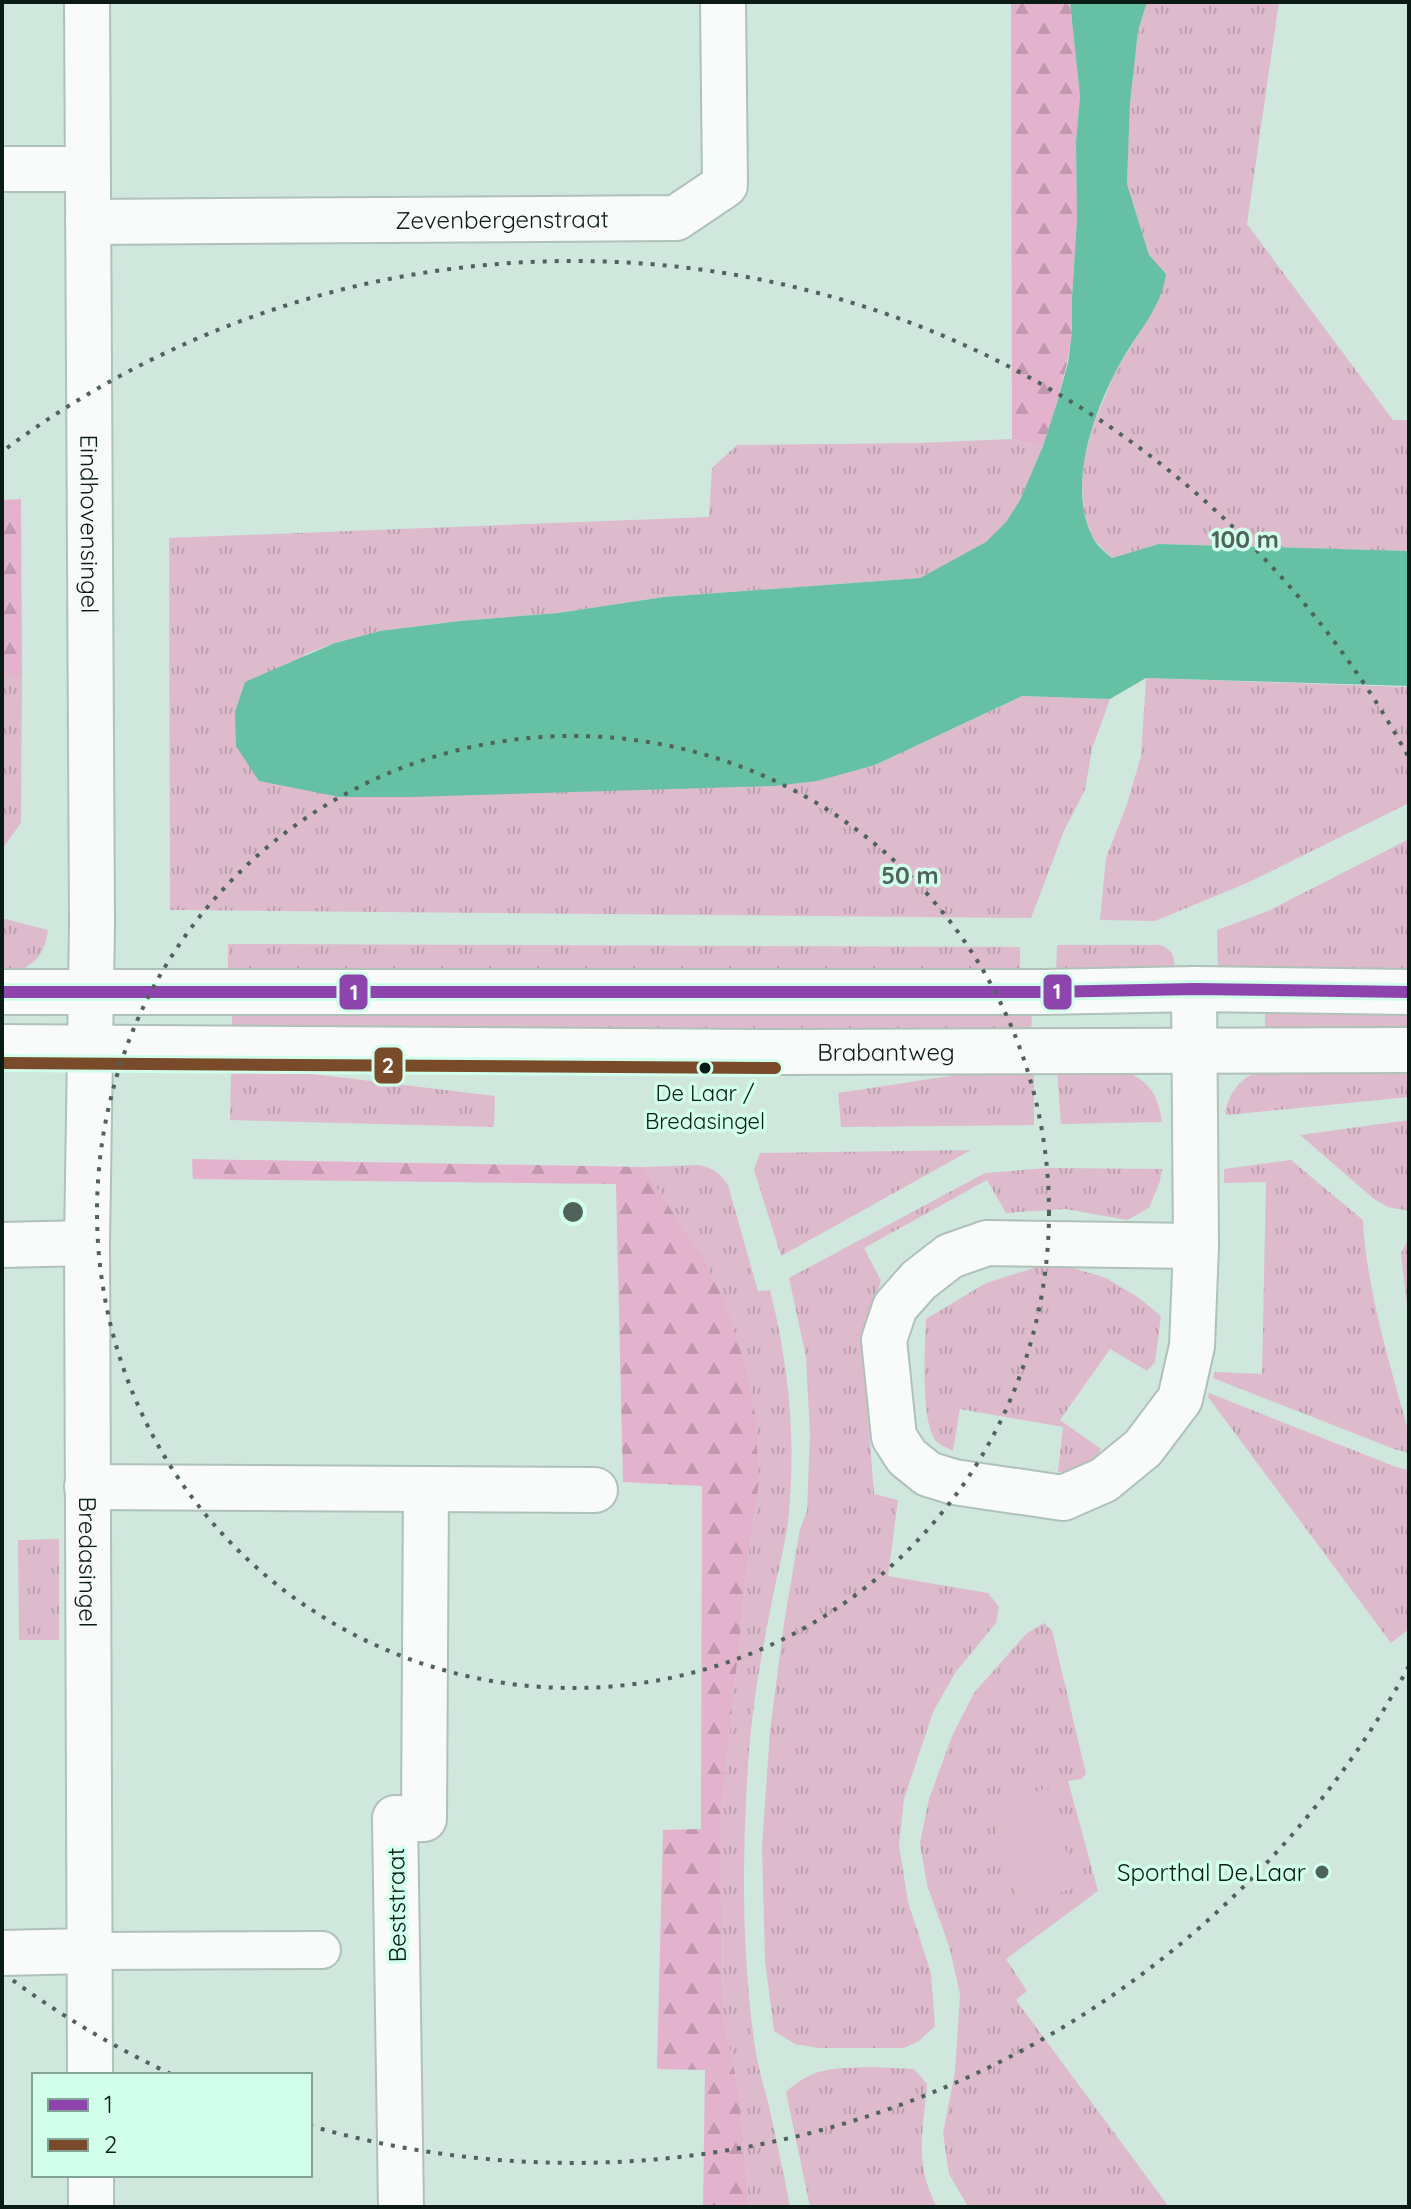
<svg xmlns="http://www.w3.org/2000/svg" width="1411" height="2209" viewBox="0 0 1411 2209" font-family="Quicksand,sans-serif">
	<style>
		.grass { fill: url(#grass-tufts) }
		.forest { fill: url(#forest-firs) }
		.pitch { fill: #ddbbcd }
		.water { fill: #65c0a4 }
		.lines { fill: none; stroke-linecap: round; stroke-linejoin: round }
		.service-casing { stroke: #afc1b9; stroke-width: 40 }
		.pedestrian-casing { stroke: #afc1b9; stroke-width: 48 }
		.minor-casing { stroke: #afc1b9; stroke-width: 48 }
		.tertiary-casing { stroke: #afc1b9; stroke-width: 48 }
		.service { stroke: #f8fbfa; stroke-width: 36 }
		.pedestrian { stroke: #f8fbfa; stroke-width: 44 }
		.minor { stroke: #f8fbfa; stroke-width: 44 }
		.tertiary { stroke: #f8fbfa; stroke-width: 44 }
		.bus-1-casing { stroke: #d2feec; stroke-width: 18 }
		.bus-2-casing { stroke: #d2feec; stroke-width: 18 }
		.bus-1 { stroke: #8e44ad; stroke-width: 12 }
		.bus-2 { stroke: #7a4b2a; stroke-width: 12 }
		.ring { fill: none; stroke: #4f625b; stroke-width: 4; stroke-dasharray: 4 8 }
		.bus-dot { fill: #0a1b15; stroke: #d2feec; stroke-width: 3 }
		.poi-dot { fill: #4f625b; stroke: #d2feec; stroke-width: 3 }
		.labels { text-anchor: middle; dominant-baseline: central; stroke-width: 7; stroke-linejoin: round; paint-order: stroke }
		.bus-label { font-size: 22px; fill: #0a1b15; stroke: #d2feec }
		.street-label { font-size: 24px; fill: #0a1b15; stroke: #d2feec }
		.poi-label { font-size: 24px; fill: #0a1b15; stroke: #d2feec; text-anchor: end }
		.centre { fill: #4f625b; stroke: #d2feec; stroke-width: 4 }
		.ring-label { font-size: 24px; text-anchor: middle; font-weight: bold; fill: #4f625b; stroke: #d2feec; stroke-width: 7; stroke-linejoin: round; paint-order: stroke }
		.line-badge { stroke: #d2feec; stroke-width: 3 }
		.badge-label { font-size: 22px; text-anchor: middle; font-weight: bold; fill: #fff }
	</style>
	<defs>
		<pattern id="grass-tufts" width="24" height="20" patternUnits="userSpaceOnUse" patternTransform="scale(2)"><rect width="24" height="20" fill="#ddbbcd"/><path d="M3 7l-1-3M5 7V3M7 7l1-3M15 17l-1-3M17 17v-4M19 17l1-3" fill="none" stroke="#bca0af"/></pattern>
		<pattern id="forest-firs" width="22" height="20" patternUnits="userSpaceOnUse" patternTransform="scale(2)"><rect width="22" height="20" fill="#e3b2cd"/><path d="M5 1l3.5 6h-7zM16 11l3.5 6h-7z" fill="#c198af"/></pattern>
	</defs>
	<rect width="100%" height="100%" fill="#cfe7dd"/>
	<g class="grass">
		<path d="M 1147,2 L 1279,2 L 1247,224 L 1393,420 L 1409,420 L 1409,551 L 1159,544 L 1112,558 L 1092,538 L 1084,512 L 1082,485 L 1084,460 L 1093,425 L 1116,370 L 1154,309 L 1149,255 L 1127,184 L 1130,103 L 1138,31 Z"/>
		<path d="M 1012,439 L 1043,446 L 1020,500 L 1006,522 L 986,543 L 920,578 L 664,597 L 558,613 L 460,621 L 380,631 L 335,643 L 303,655 L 875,765 L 1022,696 L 1110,699 L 1092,749 L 1085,790 L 1064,831 L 1031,918 L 170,910 L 169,538 L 709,517 L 712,468 L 737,445 L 918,443 Z"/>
		<path d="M 2,674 L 22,678 L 21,823 L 2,849 Z"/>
		<path d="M 1146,678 L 1409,687 L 1409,803 L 1247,883 L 1155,921 L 1100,920 L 1106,858 L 1127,804 L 1141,756 Z"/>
		<path d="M 1409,839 L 1409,979 L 1218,979 L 1217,930 L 1268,911 Z"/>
		<path d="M 2,918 L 48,930 C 44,960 30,968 2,977 Z"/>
		<path d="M 228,944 L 1020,947 L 1020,979 L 228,979 Z"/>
		<path d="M 1057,945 L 1160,945 C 1177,951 1175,963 1173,979 L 1056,978 Z"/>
		<path d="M 1409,1012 L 1409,1034 L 1265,1034 L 1265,1013 Z"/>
		<path d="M 232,1013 L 1032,1013 L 1031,1035 L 232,1036 Z"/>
		<path d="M 231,1067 L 263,1068 L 495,1096 L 494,1127 L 230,1120 Z"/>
		<path d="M 1409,1067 L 1409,1097 L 1227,1115 L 1225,1113 C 1229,1091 1242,1077 1262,1069 Z"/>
		<path d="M 1034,1068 L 1034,1125 L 841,1127 L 838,1093 L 996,1069 Z"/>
		<path d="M 1115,1068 C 1146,1078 1157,1089 1162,1122 L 1061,1124 L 1057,1069 Z"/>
		<path d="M 1409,1120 L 1409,1211 L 1388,1207 L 1374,1199 L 1300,1135 Z"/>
		<path d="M 971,1150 L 781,1256 L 754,1170 L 760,1153 Z"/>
		<path d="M 1291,1160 L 1363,1220 C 1366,1288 1391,1368 1409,1434 L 1409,1453 L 1394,1449 L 1213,1378 L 1215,1372 L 1262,1374 L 1266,1182 L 1224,1183 L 1224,1169 Z"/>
		<path d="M 699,1165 C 713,1168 720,1173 728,1185 L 758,1291 L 770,1290 C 790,1369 797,1449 787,1530 C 783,1554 776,1578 772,1601 C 762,1651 753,1701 749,1751 C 742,1849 741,1950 755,2047 C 758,2067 764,2087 769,2106 C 776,2140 784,2173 790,2207 L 749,2207 L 739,2091 L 723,2018 L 721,1814 L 749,1550 L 759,1482 L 699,1252 L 643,1167 Z"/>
		<path d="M 1048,1168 L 1162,1169 L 1160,1181 L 1149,1208 L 1127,1220 L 1065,1209 L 1006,1213 L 987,1180 L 864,1248 L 881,1281 L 862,1336 L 874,1494 L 898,1500 L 888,1576 L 988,1593 L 999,1607 L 996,1623 L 955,1673 L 933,1712 L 904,1799 L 899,1845 L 908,1902 L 931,1973 L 935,2026 L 919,2041 L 904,2048 L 819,2048 L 795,2044 L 774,2031 L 765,1961 L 762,1847 L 770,1731 L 784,1623 L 800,1529 L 807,1511 L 810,1435 L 806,1357 L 789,1278 L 985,1173 Z"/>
		<path d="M 1409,1236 L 1409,1323 L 1401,1254 Z"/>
		<path d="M 1053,1262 L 1106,1278 L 1139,1298 L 1161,1316 L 1155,1362 L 1147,1371 L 1110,1349 L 1060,1420 L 1101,1449 C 1093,1468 1077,1472 1058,1472 L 1063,1427 L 960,1409 L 953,1451 C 948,1448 939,1445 936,1441 C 920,1422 925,1344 926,1319 L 986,1283 Z"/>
		<path d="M 1209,1393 L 1396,1467 L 1409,1470 L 1409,1629 L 1391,1643 L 1208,1397 Z"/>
		<path d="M 59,1539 L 59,1640 L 19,1640 L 18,1540 Z"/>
		<path d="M 1044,1623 L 1052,1630 L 1086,1774 L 1081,1779 L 1068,1781 L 1098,1891 L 1006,1959 L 1027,1991 L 1016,2000 L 1169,2207 L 968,2207 L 949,2174 L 943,2133 L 955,2072 L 960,1994 L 949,1946 L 927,1885 L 920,1843 L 929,1799 L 952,1736 L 974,1693 L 1026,1634 Z"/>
		<path d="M 872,2067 L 914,2069 L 927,2084 C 923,2131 914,2164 937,2207 L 810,2207 L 786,2092 C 816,2065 834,2069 872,2067 Z"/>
	</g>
	<g class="forest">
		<path d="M 1011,2 L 1070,2 L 1080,96 L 1076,142 L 1077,220 L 1072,298 L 1072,332 L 1067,363 L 1057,403 L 1043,446 L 1012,439 Z"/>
		<path d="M 21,499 L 22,678 L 2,674 L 2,500 Z"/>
		<path d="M 192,1159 L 643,1167 L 699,1252 L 724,1300 L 744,1361 L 755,1414 L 759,1482 L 749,1550 L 721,1814 L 723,2018 L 739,2091 L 749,2207 L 703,2207 L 705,2070 L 657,2069 L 663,1830 L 701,1829 L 702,1486 L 623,1482 L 616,1184 L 193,1179 Z"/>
	</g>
	<path class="pitch" d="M 1047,1788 L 1077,1887 L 1018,1905 L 988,1806 Z"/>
	<path class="water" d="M 1070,2 L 1147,2 L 1138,31 L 1130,103 L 1127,184 L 1149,255 L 1166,274 C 1161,311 1132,338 1116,371 C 1092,417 1068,486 1092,536 C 1095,544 1105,552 1112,558 L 1159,544 L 1409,551 L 1409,686 L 1146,678 L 1110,699 L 1022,696 L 875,765 L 817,781 L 774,786 L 411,797 L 340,797 L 259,781 L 236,746 L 235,712 L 245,682 L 335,643 L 380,631 L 460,621 L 558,613 L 664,597 L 920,578 L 986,542 L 1006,522 L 1020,500 L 1043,446 L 1057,403 L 1068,363 L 1072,332 L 1072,298 L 1077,220 L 1076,142 L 1080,96 Z"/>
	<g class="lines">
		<g class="service-casing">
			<path id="service" d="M 88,1951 L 322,1950"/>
		</g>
		<g class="pedestrian-casing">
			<g id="pedestrian">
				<path d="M 87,1487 L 595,1490"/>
				<path d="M 401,2207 L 395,1818 L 424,1819 L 426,1489"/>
			</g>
		</g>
		<g class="minor-casing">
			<g id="minor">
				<path id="s1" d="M 87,2 L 92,924 L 87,1243 L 90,2075"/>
				<path d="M 2,169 L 87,169"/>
				<path id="s2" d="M 88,222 L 676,218 L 725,185 L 723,2"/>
				<path d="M 1194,989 L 1196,1246 L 1192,1346 L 1180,1399 L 1143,1448 L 1104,1480 L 1063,1498 L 954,1482 L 928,1474 L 907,1457 L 894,1437 L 884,1340 L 895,1307 L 919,1280 L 950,1256 L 987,1243 L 1196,1246"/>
				<path d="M 2,1245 L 87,1243"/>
				<path d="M 2,1953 L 88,1951"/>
				<path d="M 91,2175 L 91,2207"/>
			</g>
		</g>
		<g class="tertiary-casing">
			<g id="tertiary">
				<path d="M 2,992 L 1044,992 L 1194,989 L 1409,992"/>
				<path id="s3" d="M 2,1047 L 775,1052 L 1409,1050"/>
			</g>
		</g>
		<use href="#service" class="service"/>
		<use href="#pedestrian" class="pedestrian"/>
		<use href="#minor" class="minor"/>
		<use href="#tertiary" class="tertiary"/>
		<g class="bus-1-casing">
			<path id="bus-1" d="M 2,992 L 1044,992 L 1194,989 L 1409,992"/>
		</g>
		<g class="bus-2-casing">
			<path id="bus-2" d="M 2,1063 L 775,1068"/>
		</g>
		<use href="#bus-1" class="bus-1"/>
		<use href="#bus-2" class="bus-2"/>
	</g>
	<g class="ring">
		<circle cx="573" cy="1212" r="476"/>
		<path d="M1409 1666A951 951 0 0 1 311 2126M171 2074A951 951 0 0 1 7 1976M7 448A951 951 0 0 1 1409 758"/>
	</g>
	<circle class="bus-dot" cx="705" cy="1068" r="7"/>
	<circle class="poi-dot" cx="1322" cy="1872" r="8"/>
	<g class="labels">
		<g class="bus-label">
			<text x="705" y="1093">De Laar /<tspan x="705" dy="28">Bredasingel</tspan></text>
		</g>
		<g class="street-label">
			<text stroke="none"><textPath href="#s2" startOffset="414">Zevenbergenstraat</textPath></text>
			<text stroke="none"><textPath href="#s1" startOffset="522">Eindhovensingel</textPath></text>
			<text stroke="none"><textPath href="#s3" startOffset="884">Brabantweg</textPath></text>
			<text stroke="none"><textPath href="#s1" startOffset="1560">Bredasingel</textPath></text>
			<text transform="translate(396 1905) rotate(-91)">Beststraat</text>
		</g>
		<g class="poi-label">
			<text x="1306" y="1872">Sporthal De Laar</text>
		</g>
	</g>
	<circle cx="573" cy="1212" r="12" class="centre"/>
	<g class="ring-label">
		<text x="1245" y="548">100 m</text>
		<text x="910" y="884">50 m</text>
	</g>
	<g class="line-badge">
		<rect x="1042" y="973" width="31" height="38" rx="8" fill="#8e44ad"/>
		<rect x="338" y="973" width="31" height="38" rx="8" fill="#8e44ad"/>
		<rect x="373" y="1046" width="31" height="39" rx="8" fill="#7a4b2a"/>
	</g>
	<g class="badge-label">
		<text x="1057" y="999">1</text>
		<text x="354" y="1000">1</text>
		<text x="388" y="1073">2</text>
	</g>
	<rect width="1411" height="2209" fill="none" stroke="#0a1b15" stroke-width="8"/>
	<rect x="32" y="2073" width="280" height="104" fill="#d2feec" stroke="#82a396" stroke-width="2"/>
	<rect x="48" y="2099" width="40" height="12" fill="#8e44ad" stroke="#82a396" stroke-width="2"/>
	<text x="104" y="2113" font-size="24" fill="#0a1b15">1</text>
	<rect x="48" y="2139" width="40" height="12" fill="#7a4b2a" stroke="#82a396" stroke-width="2"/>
	<text x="104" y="2153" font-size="24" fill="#0a1b15">2</text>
</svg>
